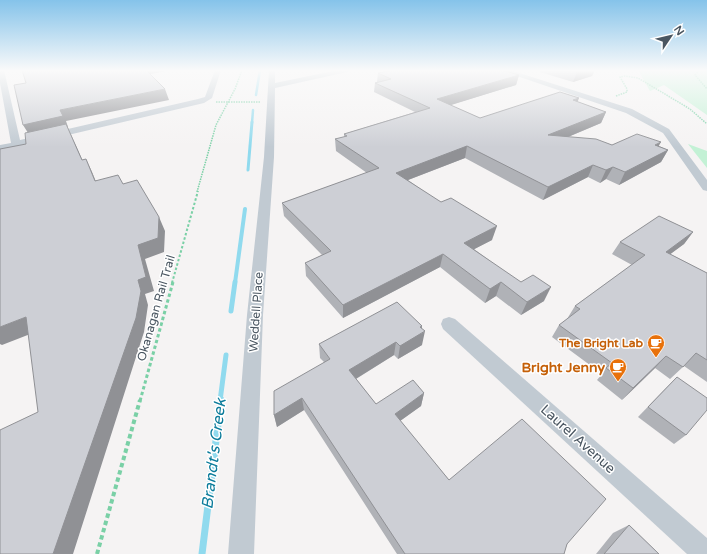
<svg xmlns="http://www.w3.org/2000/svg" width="707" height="554" viewBox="0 0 707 554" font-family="'Varela Round',sans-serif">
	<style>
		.green { fill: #c3f1d5 }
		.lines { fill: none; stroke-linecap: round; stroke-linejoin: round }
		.stream-far4 { stroke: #90daee; stroke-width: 2.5 }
		.stream-far3 { stroke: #90daee; stroke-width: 3 }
		.stream-far2 { stroke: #90daee; stroke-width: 4 }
		.stream-far1 { stroke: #90daee; stroke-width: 5 }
		.stream { stroke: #90daee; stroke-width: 7 }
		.path-far3 { stroke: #7ad0a6; stroke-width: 1.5; stroke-dasharray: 1.5 1; stroke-linecap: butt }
		.path-far2 { stroke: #7ad0a6; stroke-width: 2; stroke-dasharray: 2.5 2; stroke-linecap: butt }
		.path-far1 { stroke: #7ad0a6; stroke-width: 3; stroke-dasharray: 3.5 2.5; stroke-linecap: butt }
		.path { stroke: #7ad0a6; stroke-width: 4; stroke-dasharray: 4.5 3; stroke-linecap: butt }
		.minor { fill: #c1cad2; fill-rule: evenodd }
		.wall { fill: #b0b2b7 }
		.shaded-wall { fill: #909195 }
		.building { fill: #cdcfd5; stroke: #909195 }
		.labels { text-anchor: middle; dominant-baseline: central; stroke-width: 3; stroke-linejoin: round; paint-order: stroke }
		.street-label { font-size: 12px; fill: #4a5661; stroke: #fff }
		.food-label { font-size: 12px; font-weight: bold; fill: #c56008; stroke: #fff; text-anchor: end }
		.near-food-label { font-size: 14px; font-weight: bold; fill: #c56008; stroke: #fff; text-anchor: end }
		.near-street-label { font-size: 14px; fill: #4a5661; stroke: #fff }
		.near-water-label { font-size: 16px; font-style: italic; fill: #0c7c9b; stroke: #fff }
	</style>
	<rect width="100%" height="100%" fill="#f5f3f3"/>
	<g class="green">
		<path d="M 638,70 L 707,70 L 707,115 L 664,85 L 650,91 Z"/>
		<path d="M 688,144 L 707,151 L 707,168 Z"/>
	</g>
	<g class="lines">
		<g class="stream-far4">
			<path d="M 256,95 L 260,70"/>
			<path d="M 252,123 L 253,110"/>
		</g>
		<path class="stream-far3" d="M 248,170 L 252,122"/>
		<path class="stream-far2" d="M 235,283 L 245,209"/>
		<g class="stream-far1">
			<path d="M 231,311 L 235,282"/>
			<path d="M 220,401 L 226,355"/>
		</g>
		<path class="stream" d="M 202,554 L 221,400"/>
		<g class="path-far3">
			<path d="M 699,70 L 695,75 L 707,89"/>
			<path d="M 616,96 L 627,92 L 627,89 L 620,77 L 625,76 L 638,78 L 690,109 L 707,124"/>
			<path d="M 216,102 L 261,102"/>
			<path d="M 197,192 L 216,125 L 235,89 L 242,70"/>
		</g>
		<path class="path-far2" d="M 172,283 L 198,191"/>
		<path class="path-far1" d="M 140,401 L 173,282"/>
		<path class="path" d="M 97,554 L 140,400"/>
		<g class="minor">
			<path d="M 0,70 L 4,70 L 20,140 L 198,99 L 205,97 L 215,70 L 221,70 L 212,98 L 204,103 L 0,151 L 0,145 L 11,143 L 0,83 Z"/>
			<path d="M 269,70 L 275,70 L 275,83 L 338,70 L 350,70 L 347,72 L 275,88 L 274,157 L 263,315 L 254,554 L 228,554 L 247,315 L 264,157 Z"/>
			<path d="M 501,70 L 510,70 L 632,109 L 669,129 L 707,180 L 707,191 L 703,190 L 663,133 L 626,113 L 502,71 Z"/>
			<path d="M 449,317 L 455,319 L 707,538 L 707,554 L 687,554 L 443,329 L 441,324 L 443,319 Z"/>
		</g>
	</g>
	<g class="wall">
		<path d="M 541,70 L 595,70 L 592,76 L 573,82 L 540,72 Z"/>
		<path d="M 378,73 L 519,75 L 516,85 L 450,105 L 480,118 L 578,102 L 606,112 L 601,123 L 568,137 L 612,145 L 659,146 L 668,150 L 661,162 L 619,185 L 606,179 L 600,183 L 588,177 L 543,200 L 465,158 L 408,180 L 492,240 L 474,249 L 544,301 L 521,315 L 496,296 L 485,303 L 440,267 L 343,318 L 306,276 L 305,263 L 322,255 L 284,216 L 282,203 L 367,173 L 336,151 L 335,139 L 344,137 L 344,134 L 415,112 L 374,92 L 375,83 L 377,82 Z"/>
		<path d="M 693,232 L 684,244 L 670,254 L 707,273 L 707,382 L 684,366 L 670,379 L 655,368 L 622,400 L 597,380 L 602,374 L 552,337 L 559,325 L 567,319 L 575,306 L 632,265 L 612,254 L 620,242 Z"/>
		<path d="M 422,326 L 422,345 L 398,359 L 394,355 L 356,379 L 376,404 L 424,393 L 421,406 L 400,421 L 449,480 L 567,544 L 564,554 L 397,554 L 304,410 L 277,427 L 274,415 L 324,362 L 320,358 L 319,344 Z"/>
		<path d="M 677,377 L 686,435 L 674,444 L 638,417 L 666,388 Z"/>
		<path d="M 629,525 L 659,554 L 596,554 L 613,533 Z"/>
	</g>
	<g class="shaded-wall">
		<path d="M 143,70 L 172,70 L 145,75 Z"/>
		<path d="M 584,70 L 595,70 L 592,76 L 573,82 L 577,72 Z"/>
		<path d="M 519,75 L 516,85 L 435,110 L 437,99 Z"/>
		<path d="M 165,89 L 169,100 L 66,121 L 68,127 L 68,128 L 88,173 L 30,136 L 23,125 L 60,110 Z"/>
		<path d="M 579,98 L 575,109 L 573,100 Z"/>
		<path d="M 606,112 L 601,123 L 544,147 L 548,135 Z"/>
		<path d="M 661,142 L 654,154 L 655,145 Z"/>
		<path d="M 467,146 L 465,158 L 395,185 L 396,173 Z"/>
		<path d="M 668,150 L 661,162 L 619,185 L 625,172 Z"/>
		<path d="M 86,159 L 92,172 L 101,194 L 95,181 Z"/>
		<path d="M 593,165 L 588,177 L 543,200 L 548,187 Z"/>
		<path d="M 613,167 L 606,179 L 600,183 L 606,170 Z"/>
		<path d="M 159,217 L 165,231 L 164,252 L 145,259 L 154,291 L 145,294 L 148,305 L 144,332 L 73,554 L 53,554 L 138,280 L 138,245 Z"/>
		<path d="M 497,226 L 492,240 L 461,256 L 464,243 Z"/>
		<path d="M 693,232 L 684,244 L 657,264 L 666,252 Z"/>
		<path d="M 443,254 L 440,267 L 343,318 L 343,305 Z"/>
		<path d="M 501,282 L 496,296 L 485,303 L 490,289 Z"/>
		<path d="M 551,287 L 544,301 L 521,315 L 527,302 Z"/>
		<path d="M 26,317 L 38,331 L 2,345 L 0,344 L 0,327 Z"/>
		<path d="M 422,326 L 421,334 L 425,331 L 422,345 L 398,359 L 400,346 L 420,327 Z"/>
		<path d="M 396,342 L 394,355 L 349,383 L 349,370 Z"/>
		<path d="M 666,356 L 655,368 L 622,400 L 633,388 Z"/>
		<path d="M 424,393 L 421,406 L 393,426 L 395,414 Z"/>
		<path d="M 302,398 L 304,410 L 277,427 L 274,415 Z"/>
	</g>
	<g class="building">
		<path d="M 22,70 L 146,70 L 165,89 L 60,110 L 63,116 L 23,125 L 14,85 L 26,83 Z"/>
		<path d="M 393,70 L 502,70 L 519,75 L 437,99 L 480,118 L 560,92 L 579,98 L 573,100 L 606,112 L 548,135 L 596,139 L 612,145 L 637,134 L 661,142 L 655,145 L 668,150 L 625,172 L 613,167 L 606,170 L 593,165 L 548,187 L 467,146 L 396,173 L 441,202 L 451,198 L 497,226 L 464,243 L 521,282 L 533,275 L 551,287 L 527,302 L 501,282 L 490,289 L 443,254 L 343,305 L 305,263 L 331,251 L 282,203 L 379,168 L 335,139 L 347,136 L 344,134 L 430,108 L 375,83 L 391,79 L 378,73 Z"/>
		<path d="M 569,70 L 584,70 L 577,72 Z"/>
		<path d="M 66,124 L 82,160 L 86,159 L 95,181 L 118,175 L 123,184 L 137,180 L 159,217 L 158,238 L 138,245 L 146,277 L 138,280 L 141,291 L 136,318 L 53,554 L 0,554 L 0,430 L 38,412 L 26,317 L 0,327 L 0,149 L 26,144 L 25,133 Z"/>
		<path d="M 659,216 L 693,232 L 666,252 L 707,273 L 707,360 L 696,353 L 683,367 L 666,356 L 633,388 L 606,368 L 612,363 L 559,325 L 580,309 L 575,306 L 645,255 L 620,242 Z"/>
		<path d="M 397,302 L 422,326 L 420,327 L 425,331 L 400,346 L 396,342 L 349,370 L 376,404 L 413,380 L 424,393 L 395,414 L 449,480 L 522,419 L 606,499 L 567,544 L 564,554 L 405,554 L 302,398 L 274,415 L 274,391 L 330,359 L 319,344 Z"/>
		<path d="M 677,377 L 707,398 L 707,410 L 686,435 L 648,407 Z"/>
		<path d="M 629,525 L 659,554 L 604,554 Z"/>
	</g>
	<linearGradient id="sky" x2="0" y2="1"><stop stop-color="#85c3ea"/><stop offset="0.48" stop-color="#fafafa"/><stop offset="1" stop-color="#fafafa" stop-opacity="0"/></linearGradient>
	<rect width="707" height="147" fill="url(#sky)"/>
	<defs>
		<g id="cafe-pin" transform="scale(0.9)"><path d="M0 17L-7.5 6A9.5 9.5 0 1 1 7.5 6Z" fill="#e8710a" stroke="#fff"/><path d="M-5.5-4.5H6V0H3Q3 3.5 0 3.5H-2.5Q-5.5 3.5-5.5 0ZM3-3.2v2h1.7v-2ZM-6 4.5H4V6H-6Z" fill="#fff"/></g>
	</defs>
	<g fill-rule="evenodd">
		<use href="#cafe-pin" x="656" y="343"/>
		<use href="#cafe-pin" x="618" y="367"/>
	</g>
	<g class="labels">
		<g class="street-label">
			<text transform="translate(156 308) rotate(-74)">Okanagan Rail Trail</text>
			<text transform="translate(256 312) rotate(-86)">Weddell Place</text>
		</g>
		<g class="food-label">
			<text x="643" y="343">The Bright Lab</text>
		</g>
		<g class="near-food-label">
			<text x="605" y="367">Bright Jenny</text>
		</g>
		<g class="near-street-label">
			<text transform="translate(578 439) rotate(42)">Laurel Avenue</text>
		</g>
		<g class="near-water-label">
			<text transform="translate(214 454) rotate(-83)">Brandt's Creek</text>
		</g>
	</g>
	<g transform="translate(671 36) rotate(55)" stroke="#ffffff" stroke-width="3" paint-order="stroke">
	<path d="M0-3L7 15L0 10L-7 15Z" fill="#4a5661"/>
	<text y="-6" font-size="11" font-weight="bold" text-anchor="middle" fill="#4a5661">N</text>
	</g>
</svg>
